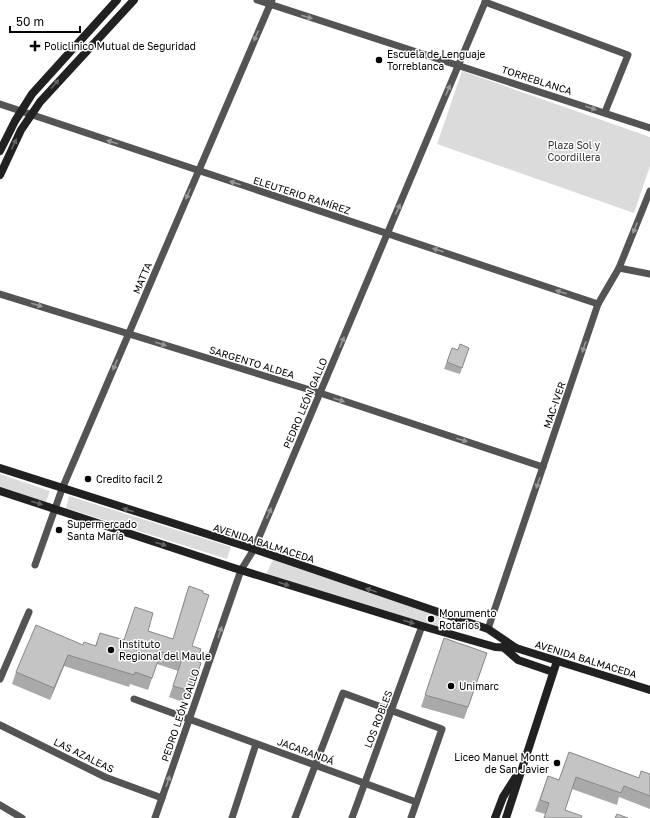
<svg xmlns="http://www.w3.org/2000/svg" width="650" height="818" viewBox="0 0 650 818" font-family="'Golos Text',sans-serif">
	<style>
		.green { fill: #dbdbdb }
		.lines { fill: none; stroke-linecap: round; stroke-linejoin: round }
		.street { stroke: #545454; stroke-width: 7 }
		.secondary { stroke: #212121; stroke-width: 8 }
		.wall { fill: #a9a9a9 }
		.shaded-wall { fill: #898989 }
		.building { fill: #c4c4c4; stroke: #898989 }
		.oneway { fill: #989898 }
		.oneway2 { fill: #646464 }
		.poi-dot { fill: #000; stroke: #fff; stroke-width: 1.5 }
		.labels { text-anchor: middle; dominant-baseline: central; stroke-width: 3; stroke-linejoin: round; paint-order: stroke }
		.poi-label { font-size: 10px; fill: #000; stroke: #fff; text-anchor: start }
		.street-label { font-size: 10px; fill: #000; stroke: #fff }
		.park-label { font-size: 10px; fill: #323232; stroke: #fff }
	</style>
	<rect width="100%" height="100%" fill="#fff"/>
	<g class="green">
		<path d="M 462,71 L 650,137 L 650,166 L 634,213 L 437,144 Z"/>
		<path d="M 0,474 L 50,491 L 46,502 L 0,487 Z"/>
		<path d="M 69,496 L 231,547 L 227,559 L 66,508 Z"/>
		<path d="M 273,560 L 442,617 L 437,628 L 266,574 Z"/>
	</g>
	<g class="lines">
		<g class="street">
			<path d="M 257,0 L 650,128"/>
			<path d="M 485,2 L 628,55 L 605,112"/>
			<path d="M 0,104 L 598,304"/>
			<path d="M 619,268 L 650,274"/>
			<path d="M 0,294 L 320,393 L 543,467"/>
			<path d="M 35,565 L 62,489 L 272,0"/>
			<path d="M 488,629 L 598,304 L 619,268 L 650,191"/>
			<path d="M 0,679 L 29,612"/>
			<path d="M 134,699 L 416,802"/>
			<path d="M 0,725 L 105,777 L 162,798"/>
			<path d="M 0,805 L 22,818"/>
			<path d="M 155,818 L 241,570 L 254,549 L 486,0"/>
			<path d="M 232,818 L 256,744"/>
			<path d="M 295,818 L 343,693 L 442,729 L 411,818"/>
			<path d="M 352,818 L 422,626"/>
		</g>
		<g class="secondary">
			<path d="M 0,151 L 15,121 L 32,94 L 117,0"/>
			<path d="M 0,175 L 21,130 L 40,102 L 134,0"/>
			<path d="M 0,468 L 254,549 L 488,629 L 516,648"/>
			<path d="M 0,491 L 234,568 L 422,626 L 495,647 L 516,648 L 650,690"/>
			<path d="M 503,647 L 518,660 L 553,672"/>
			<path d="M 495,818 L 503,797 L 517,775"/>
			<path d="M 506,818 L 557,661"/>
		</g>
	</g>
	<g class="wall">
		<path d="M 452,348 L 458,350 L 469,348 L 460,374 L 444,369 Z"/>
		<path d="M 189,586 L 192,646 L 197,661 L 201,663 L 191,689 L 188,688 L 183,702 L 169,697 L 178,671 L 157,664 L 148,690 L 130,684 L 129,687 L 64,666 L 50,700 L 12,684 L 16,672 L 83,645 L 95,646 L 100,633 L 124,640 L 135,607 L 148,631 L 173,639 L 185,597 Z"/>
		<path d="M 444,638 L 487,653 L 464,719 L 421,707 Z"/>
		<path d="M 569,752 L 639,778 L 650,774 L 650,809 L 619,797 L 617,805 L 572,789 L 545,814 L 535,811 L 548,776 L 559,780 Z"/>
	</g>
	<path class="shaded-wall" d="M 68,655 L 64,666 L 50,700 L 54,688 Z"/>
	<g class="building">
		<path d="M 460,344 L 469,348 L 462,368 L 447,362 L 452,348 L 458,350 Z"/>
		<path d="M 189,586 L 203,591 L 203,593 L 209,595 L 192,646 L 201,649 L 197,661 L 201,663 L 196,678 L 192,676 L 187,690 L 173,686 L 182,659 L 161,652 L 152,678 L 135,672 L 134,675 L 68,655 L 54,688 L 16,672 L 36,625 L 83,645 L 84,642 L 96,646 L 100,633 L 124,640 L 135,607 L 153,613 L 148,631 L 173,639 Z"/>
		<path d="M 444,638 L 487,653 L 468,707 L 425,695 Z"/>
		<path d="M 569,752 L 639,778 L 641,771 L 650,774 L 650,796 L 624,786 L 621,793 L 576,777 L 565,810 L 582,816 L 581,818 L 544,818 L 549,803 L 540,800 L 548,776 L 559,780 Z"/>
		<path d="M 617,814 L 628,818 L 615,818 Z"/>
	</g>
	<defs><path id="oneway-solid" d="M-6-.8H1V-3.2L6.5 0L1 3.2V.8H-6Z"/></defs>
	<g class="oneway">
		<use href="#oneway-solid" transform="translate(307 17) rotate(18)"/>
		<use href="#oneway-solid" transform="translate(256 36) rotate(113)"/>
		<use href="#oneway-solid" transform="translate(448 90) rotate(-67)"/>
		<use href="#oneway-solid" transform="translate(591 108) rotate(18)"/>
		<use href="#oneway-solid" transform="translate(112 142) rotate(-162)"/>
		<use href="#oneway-solid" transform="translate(235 183) rotate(-162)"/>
		<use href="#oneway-solid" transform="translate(188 194) rotate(113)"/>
		<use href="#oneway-solid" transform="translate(398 209) rotate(-67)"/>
		<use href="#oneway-solid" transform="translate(635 228) rotate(112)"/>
		<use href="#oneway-solid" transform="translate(438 250) rotate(-162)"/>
		<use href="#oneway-solid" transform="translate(561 292) rotate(-162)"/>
		<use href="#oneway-solid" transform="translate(37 305) rotate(17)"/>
		<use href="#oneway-solid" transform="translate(342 342) rotate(-67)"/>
		<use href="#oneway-solid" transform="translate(161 344) rotate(17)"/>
		<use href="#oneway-solid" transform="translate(584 347) rotate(109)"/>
		<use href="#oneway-solid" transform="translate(115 365) rotate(113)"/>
		<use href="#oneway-solid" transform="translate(339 400) rotate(18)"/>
		<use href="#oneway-solid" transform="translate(462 440) rotate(18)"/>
		<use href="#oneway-solid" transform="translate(538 483) rotate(109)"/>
		<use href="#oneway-solid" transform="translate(269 513) rotate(-67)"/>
		<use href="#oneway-solid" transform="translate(220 632) rotate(-71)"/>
		<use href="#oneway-solid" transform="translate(168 781) rotate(-71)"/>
	</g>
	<g class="oneway2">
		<use href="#oneway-solid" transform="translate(55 84) rotate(-49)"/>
		<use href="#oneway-solid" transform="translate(14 144) rotate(-65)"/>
		<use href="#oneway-solid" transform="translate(37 503) rotate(18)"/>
		<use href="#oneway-solid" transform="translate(128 510) rotate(-163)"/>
		<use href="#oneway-solid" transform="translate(161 544) rotate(18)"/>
		<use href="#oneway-solid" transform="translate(284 584) rotate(17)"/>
		<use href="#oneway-solid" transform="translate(371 590) rotate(-161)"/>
		<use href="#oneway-solid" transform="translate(409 622) rotate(17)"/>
	</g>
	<g class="poi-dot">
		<path d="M33 40h4v4h4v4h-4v4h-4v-4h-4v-4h4z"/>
		<circle cx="379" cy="60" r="4"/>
		<circle cx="88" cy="479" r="4"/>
		<circle cx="59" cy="530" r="4"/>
		<circle cx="431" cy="619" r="4"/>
		<circle cx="111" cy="650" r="4"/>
		<circle cx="451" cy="686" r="4"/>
		<circle cx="557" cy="763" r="4"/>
	</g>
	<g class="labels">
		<g class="poi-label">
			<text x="44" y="46">Policlinico Mutual de Seguridad</text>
			<text x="387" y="54">Escuela de Lenguaje<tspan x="387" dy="12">Torreblanca</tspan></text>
			<text x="96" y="479">Credito facil 2</text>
			<text x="67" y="524">Supermercado<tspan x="67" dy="12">Santa María</tspan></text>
			<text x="439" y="613">Monumento<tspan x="439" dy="12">Rotarios</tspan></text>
			<text x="119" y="644">Instituto<tspan x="119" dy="12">Regional del Maule</tspan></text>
			<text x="459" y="686">Unimarc</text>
			<text x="549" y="757" text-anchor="end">Liceo Manuel Montt<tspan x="549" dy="12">de San Javier</tspan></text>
		</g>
		<g class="street-label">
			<text transform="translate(537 80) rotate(18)">TORREBLANCA</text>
			<text transform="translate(302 195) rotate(18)">ELEUTERIO RAMÍREZ</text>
			<text transform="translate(142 278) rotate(-67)">MATTA</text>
			<text transform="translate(252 362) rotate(17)">SARGENTO ALDEA</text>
			<text transform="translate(305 403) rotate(-67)">PEDRO LEÓN GALLO</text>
			<text transform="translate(554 405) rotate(-71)">MAC-IVER</text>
			<text transform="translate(264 543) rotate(18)">AVENIDA BALMACEDA</text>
			<text transform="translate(586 659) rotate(17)">AVENIDA BALMACEDA</text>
			<text transform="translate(180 715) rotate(-71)">PEDRO LEÓN GALLO</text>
			<text transform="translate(378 719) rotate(-69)">LOS ROBLES</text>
			<text transform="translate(306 751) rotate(20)">JACARANDÁ</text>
			<text transform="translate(84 755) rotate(26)">LAS AZALEAS</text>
		</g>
		<g class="park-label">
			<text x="574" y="145">Plaza Sol y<tspan x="574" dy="12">Coordillera</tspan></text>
		</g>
	</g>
	<path d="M10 26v6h70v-6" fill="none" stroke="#000000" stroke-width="2"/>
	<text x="16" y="26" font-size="12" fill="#000000" stroke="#ffffff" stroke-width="3" paint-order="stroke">50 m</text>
</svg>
